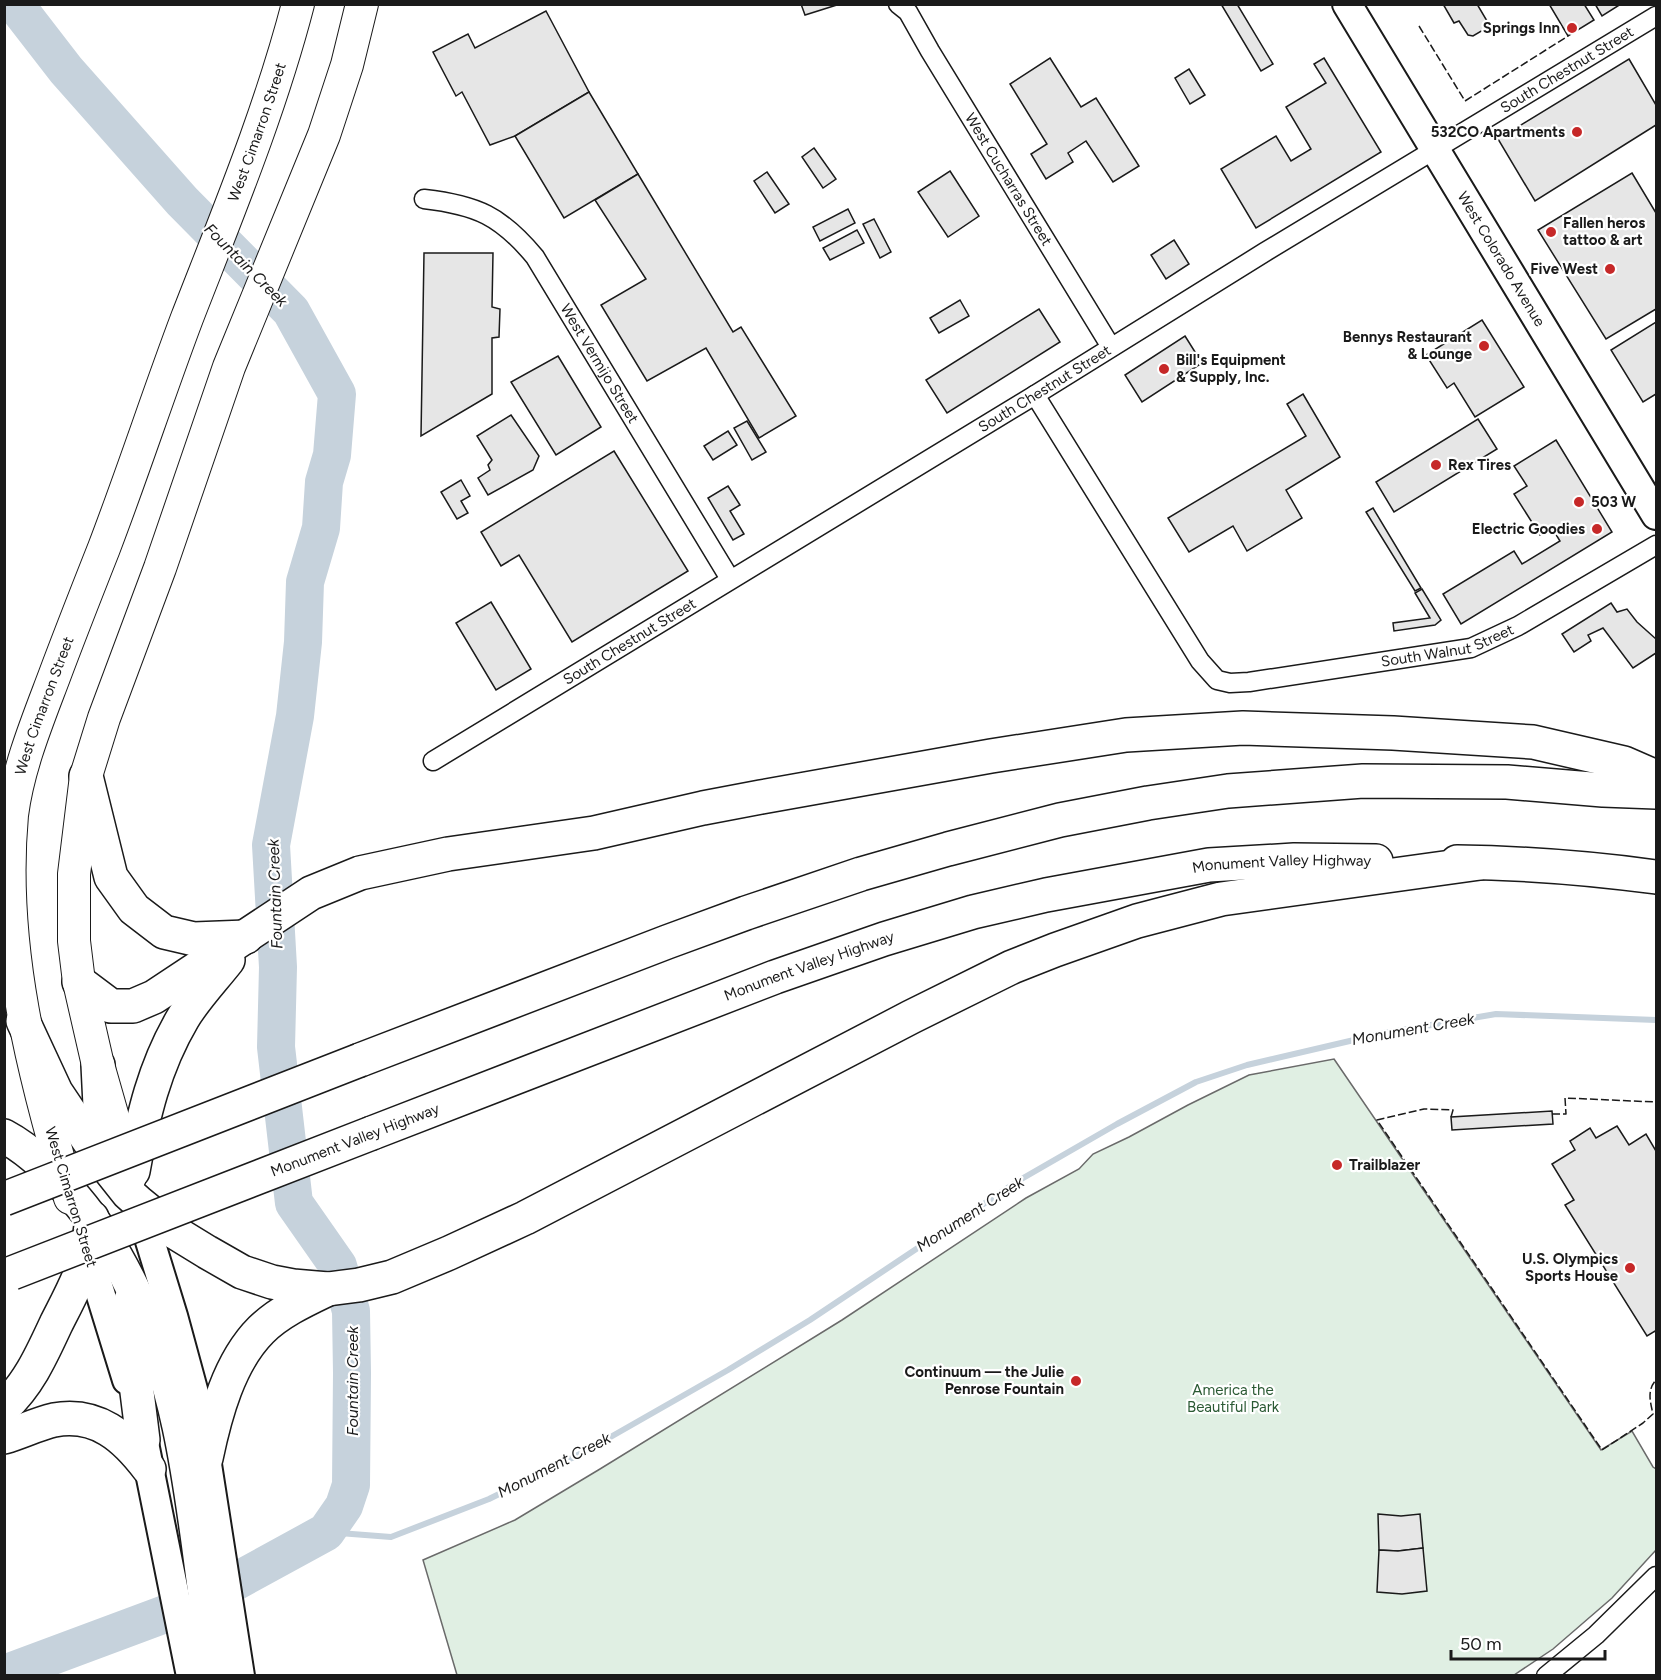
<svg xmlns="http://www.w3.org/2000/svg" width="1661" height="1680" viewBox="0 0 1661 1680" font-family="Figtree,sans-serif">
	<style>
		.green { fill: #e0efe3; stroke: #6a6a6a; stroke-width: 1.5 }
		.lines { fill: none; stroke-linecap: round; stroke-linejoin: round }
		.stream { stroke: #c6d2dc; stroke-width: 6 }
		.river { stroke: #c6d2dc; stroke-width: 38 }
		.building { fill: #e6e6e6; stroke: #1a1a1a; stroke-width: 1.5 }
		.minor-casing { stroke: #1a1a1a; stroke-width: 21 }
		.primary-casing { stroke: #1a1a1a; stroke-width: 32 }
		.trunk-casing { stroke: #1a1a1a; stroke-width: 34 }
		.motorway-casing { stroke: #1a1a1a; stroke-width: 36 }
		.minor { stroke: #fff; stroke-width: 18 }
		.primary { stroke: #fff; stroke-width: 28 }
		.trunk { stroke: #fff; stroke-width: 32 }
		.motorway { stroke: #fff; stroke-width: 33 }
		.motorway-bridge-casing { stroke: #1a1a1a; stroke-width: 36; stroke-linecap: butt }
		.motorway-bridge { stroke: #fff; stroke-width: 33 }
		.fence { stroke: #1a1a1a; stroke-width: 1.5; stroke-dasharray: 8 3; stroke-linecap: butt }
		.poi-dot { fill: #c62828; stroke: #fff; stroke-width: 2 }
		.labels { text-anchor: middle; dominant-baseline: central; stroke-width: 4.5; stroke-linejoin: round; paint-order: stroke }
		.poi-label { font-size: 15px; font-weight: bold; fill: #1a1a1a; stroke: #fff; text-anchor: end }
		.street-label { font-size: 15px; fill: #1a1a1a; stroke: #fff }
		.park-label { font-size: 15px; fill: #2b5a34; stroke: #fff }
		.water-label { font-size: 16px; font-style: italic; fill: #1a1a1a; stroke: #fff }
	</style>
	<rect width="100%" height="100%" fill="#fff"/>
	<path class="green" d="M 1334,1059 L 1601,1450 L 1632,1431 L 1653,1467 L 1656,1469 L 1656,1550 L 1612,1598 L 1553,1649 L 1514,1675 L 457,1675 L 423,1560 L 515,1520 L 600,1469 L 842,1320 L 1026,1198 L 1079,1169 L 1093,1154 L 1129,1137 L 1188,1105 L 1249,1075 Z"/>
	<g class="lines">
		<path class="stream" d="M 326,1532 L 391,1537 L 489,1499 L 586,1451 L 728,1370 L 810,1320 L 1018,1181 L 1117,1124 L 1196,1082 L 1247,1065 L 1384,1033 L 1496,1014 L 1656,1020"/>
		<path class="river" d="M 4,1674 L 200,1601 L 326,1532 L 344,1506 L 351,1485 L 352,1373 L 351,1311 L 338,1266 L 294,1203 L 276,1047 L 278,967 L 271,845 L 295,716 L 303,642 L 305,582 L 321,528 L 324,482 L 332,455 L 337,394 L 291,311 L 182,201 L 66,70 L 15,4"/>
	</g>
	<g class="building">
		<path d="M 801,4 L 840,4 L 805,15 Z"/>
		<path d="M 1221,4 L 1237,4 L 1273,64 L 1261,71 Z"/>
		<path d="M 1443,4 L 1477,4 L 1490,26 L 1473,36 L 1468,35 L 1459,21 L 1454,23 Z"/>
		<path d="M 1549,4 L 1584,4 L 1594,20 L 1568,36 Z"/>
		<path d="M 1595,4 L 1621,4 L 1602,16 Z"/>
		<path d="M 546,11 L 589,92 L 515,136 L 490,145 L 462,92 L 456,96 L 433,52 L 468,34 L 475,48 Z"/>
		<path d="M 1050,58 L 1081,107 L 1096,98 L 1139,166 L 1113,182 L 1086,141 L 1068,153 L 1073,162 L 1046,179 L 1031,154 L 1047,144 L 1010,84 Z"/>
		<path d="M 1324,58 L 1381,152 L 1256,228 L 1221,169 L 1276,136 L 1291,161 L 1311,149 L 1286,107 L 1326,83 L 1314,64 Z"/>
		<path d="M 1629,59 L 1656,105 L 1656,125 L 1535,201 L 1498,139 Z"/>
		<path d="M 1189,69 L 1205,95 L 1190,104 L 1175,78 Z"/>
		<path d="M 589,92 L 638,174 L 564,218 L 515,136 Z"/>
		<path d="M 814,148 L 836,179 L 823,188 L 802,157 Z"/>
		<path d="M 950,171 L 979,216 L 948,237 L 918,192 Z"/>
		<path d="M 767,172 L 789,204 L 775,213 L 754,181 Z"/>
		<path d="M 1632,173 L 1656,213 L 1656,309 L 1606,339 L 1538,230 Z"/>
		<path d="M 638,174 L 733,332 L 741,327 L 796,416 L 759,438 L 706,348 L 647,381 L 601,305 L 646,279 L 595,200 Z"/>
		<path d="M 848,209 L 855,223 L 820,241 L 813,227 Z"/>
		<path d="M 874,219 L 891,252 L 880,258 L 863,224 Z"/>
		<path d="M 857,230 L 864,243 L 830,260 L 823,248 Z"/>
		<path d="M 1174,240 L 1189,264 L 1166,279 L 1151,255 Z"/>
		<path d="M 424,253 L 493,253 L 492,307 L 500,309 L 499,337 L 492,338 L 492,394 L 421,436 Z"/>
		<path d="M 960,300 L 969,316 L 939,333 L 930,318 Z"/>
		<path d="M 1039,309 L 1060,342 L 947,413 L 926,380 Z"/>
		<path d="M 1482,320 L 1524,387 L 1475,417 L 1454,383 L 1447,388 L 1426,355 Z"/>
		<path d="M 1656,322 L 1656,394 L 1643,402 L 1611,350 Z"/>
		<path d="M 1185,336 L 1202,363 L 1142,402 L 1125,375 Z"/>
		<path d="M 558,356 L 601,427 L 556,455 L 511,382 Z"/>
		<path d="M 1303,394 L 1340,457 L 1286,490 L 1302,518 L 1247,551 L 1233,526 L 1189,552 L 1168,518 L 1306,436 L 1287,404 Z"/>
		<path d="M 511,415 L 539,456 L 533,470 L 488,495 L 478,478 L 490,470 L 488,465 L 492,460 L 477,436 Z"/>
		<path d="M 1478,419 L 1497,449 L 1394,512 L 1376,482 Z"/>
		<path d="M 747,421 L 766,452 L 752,460 L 734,428 Z"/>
		<path d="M 728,431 L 737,445 L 713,460 L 704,446 Z"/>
		<path d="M 1556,440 L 1612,532 L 1461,624 L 1443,594 L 1514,551 L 1522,564 L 1560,541 L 1552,528 L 1540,535 L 1514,494 L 1527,486 L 1514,466 Z"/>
		<path d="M 614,451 L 688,571 L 572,642 L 519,555 L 501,566 L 481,532 Z"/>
		<path d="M 461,480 L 470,496 L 461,501 L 468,513 L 457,519 L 441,492 Z"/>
		<path d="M 728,486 L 740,505 L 730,511 L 744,534 L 733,540 L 708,498 Z"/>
		<path d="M 1373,508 L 1421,588 L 1415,591 L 1366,512 Z"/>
		<path d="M 1422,589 L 1441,620 L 1435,625 L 1394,631 L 1393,623 L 1430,618 L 1415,593 Z"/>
		<path d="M 491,602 L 531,669 L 496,690 L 456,623 Z"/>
		<path d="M 1611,603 L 1617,612 L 1627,609 L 1637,622 L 1656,639 L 1656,653 L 1633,668 L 1603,628 L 1588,635 L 1591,641 L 1574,652 L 1562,634 Z"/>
		<path d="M 1552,1111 L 1553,1124 L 1452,1130 L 1451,1117 Z"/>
		<path d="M 1617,1126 L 1629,1145 L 1646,1134 L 1656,1151 L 1656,1333 L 1655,1331 L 1647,1336 L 1565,1205 L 1574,1200 L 1552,1164 L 1575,1150 L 1570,1141 L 1590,1128 L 1596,1138 Z"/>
		<path d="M 1378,1514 L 1401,1516 L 1420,1514 L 1423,1548 L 1398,1551 L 1379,1550 Z"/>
		<path d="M 1423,1548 L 1427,1591 L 1402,1594 L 1377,1592 L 1379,1550 L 1398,1551 Z"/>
	</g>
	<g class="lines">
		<g class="minor-casing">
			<g id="minor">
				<path id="s1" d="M 898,4 L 908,12 L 930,51 L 1111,347"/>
				<path id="s2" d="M 424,199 C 477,205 501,216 535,257 L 730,579"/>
				<path id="s3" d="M 1035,395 L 1200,661 L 1217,680 L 1230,683 L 1249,682 L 1471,648 L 1518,626 L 1656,545"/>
				<path id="s4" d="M 433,761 L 1035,395 L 1265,252 L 1656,16"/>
				<path d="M 1546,1676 L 1596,1635 L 1656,1576"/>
			</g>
		</g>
		<g class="primary-casing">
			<g id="primary">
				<path id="s5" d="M 1347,4 L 1656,515"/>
				<path d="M 138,1202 L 173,1316 L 195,1397 L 206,1458 L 240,1676"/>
				<path d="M 87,1250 L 127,1380"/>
				<path d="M 145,1448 L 191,1676"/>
			</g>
		</g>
		<g class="trunk-casing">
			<g id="trunk">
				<path d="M 130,1177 L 98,1065 L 79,982 L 74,941 L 74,874 L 86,776 L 104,718 L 160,568 L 229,367 L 324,135 L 347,65 L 362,4"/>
				<path id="s6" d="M 70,1198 C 33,1074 0,946 12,815 C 18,768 37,722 54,677 C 70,634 87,591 104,548 C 133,472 158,395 187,318 C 227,215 270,112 298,4"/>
			</g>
		</g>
		<g class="motorway-casing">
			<g id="motorway">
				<path d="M 86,776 L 111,877 L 134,909 L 164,932 L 194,939 L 246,937"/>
				<path d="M 1457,862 C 1524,863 1590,868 1656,877"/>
				<path d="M 4,887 L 8,869"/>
				<path d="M 79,982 L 111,1006 L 133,1006 L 154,997 L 311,893 L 360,873 L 448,854 L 594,833 L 703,808 L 761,797 L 991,756 L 1126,735 L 1243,728 L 1393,733 L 1533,742 L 1624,763 L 1656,777"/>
				<path d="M 23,1021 L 56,1092 L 101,1159 L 128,1193 L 138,1202 L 176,1233 L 207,1252 L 242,1272 L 272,1282 L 293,1286 L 328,1289 L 359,1285 L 392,1277 L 449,1253 L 525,1218 L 911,1017 L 1012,967 L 1055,950 L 1137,921 L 1221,899 L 1480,863"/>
				<path d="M 360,1060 L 667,942 L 746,913 L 861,874 L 948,849 L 1060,820 L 1148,803 L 1228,791 L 1363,781 L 1507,782 L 1603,790 L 1656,792"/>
				<path d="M 98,1065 L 101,1126 L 101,1161"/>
				<path id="s7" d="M 372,1133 L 775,977 L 884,939 L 973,912 L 1046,895 L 1209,865 L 1294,860 L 1376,861"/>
				<path d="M 4,1136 C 32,1151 55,1175 76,1199 C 99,1226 116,1254 132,1287 C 193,1411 194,1542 217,1676"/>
				<path d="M 133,1171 C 143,1116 154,1067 183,1018 C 195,998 214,978 228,960"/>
				<path d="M 131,1300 L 135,1376 L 143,1440"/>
				<path d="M 4,1407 C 29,1384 42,1354 56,1324 C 65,1306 75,1288 82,1269 C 88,1253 90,1235 92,1218"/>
				<path d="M 4,1437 C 21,1432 37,1424 54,1420 C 97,1412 125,1437 149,1469"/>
				<path d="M 206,1458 C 215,1415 229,1362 261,1330 C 279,1312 305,1300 328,1289"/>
			</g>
		</g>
		<use href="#minor" class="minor"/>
		<use href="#primary" class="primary"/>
		<use href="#trunk" class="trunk"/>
		<use href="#motorway" class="motorway"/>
		<g class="motorway-bridge-casing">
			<g id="motorway-bridge">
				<path d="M 4,1199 L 360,1060"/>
				<path d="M 12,1273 L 372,1133"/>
			</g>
		</g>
		<use href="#motorway-bridge" class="motorway-bridge"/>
		<g class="fence">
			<path d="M 1419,26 L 1465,101 L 1568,36"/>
			<path d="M 1552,1114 L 1566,1114 L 1565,1098 L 1656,1102"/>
			<path d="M 1451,1117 L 1453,1110 L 1424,1109 L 1377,1120 L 1602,1450 L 1643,1423 L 1653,1414 C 1650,1401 1647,1390 1656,1380"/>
		</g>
	</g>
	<g class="poi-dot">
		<circle cx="1572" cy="28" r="6"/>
		<circle cx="1577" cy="132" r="6"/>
		<circle cx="1551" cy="232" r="6"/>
		<circle cx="1610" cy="269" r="6"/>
		<circle cx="1484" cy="346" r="6"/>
		<circle cx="1164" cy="369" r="6"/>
		<circle cx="1436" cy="465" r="6"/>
		<circle cx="1579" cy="502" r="6"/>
		<circle cx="1597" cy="529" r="6"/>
		<circle cx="1337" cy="1165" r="6"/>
		<circle cx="1630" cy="1268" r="6"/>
		<circle cx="1076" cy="1381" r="6"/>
	</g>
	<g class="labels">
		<g class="poi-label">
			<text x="1560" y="28">Springs Inn</text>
			<text x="1565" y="132">532CO Apartments</text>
			<text x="1563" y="223" text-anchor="start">Fallen heros<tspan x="1563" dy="17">tattoo &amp; art</tspan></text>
			<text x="1598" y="269">Five West</text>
			<text x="1472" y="337">Bennys Restaurant<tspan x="1472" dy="17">&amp; Lounge</tspan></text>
			<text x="1176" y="360" text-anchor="start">Bill's Equipment<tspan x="1176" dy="17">&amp; Supply, Inc.</tspan></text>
			<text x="1448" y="465" text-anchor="start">Rex Tires</text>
			<text x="1591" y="502" text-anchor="start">503 W</text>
			<text x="1585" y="529">Electric Goodies</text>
			<text x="1349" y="1165" text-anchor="start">Trailblazer</text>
			<text x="1618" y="1259">U.S. Olympics<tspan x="1618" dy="17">Sports House</tspan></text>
			<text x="1064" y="1372">Continuum — the Julie<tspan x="1064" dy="17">Penrose Fountain</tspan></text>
		</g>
		<g class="street-label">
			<text stroke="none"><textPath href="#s4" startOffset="1328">South Chestnut Street</textPath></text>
			<text stroke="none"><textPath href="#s6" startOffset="1116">West Cimarron Street</textPath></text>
			<text stroke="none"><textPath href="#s1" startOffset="208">West Cucharras Street</textPath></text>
			<text stroke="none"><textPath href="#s5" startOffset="298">West Colorado Avenue</textPath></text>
			<text stroke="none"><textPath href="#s2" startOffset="254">West Vermijo Street</textPath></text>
			<text stroke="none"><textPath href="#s4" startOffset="716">South Chestnut Street</textPath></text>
			<text stroke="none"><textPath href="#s4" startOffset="230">South Chestnut Street</textPath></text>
			<text stroke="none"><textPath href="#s3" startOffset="573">South Walnut Street</textPath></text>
			<text stroke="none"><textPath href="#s6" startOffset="504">West Cimarron Street</textPath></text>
			<text stroke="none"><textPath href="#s7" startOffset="954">Monument Valley Highway</textPath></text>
			<text stroke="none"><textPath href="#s7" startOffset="468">Monument Valley Highway</textPath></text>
			<text transform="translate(355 1140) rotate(-21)">Monument Valley Highway</text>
			<text transform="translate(71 1197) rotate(73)">West Cimarron Street</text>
		</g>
		<g class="park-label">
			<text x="1233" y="1390">America the<tspan x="1233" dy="17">Beautiful Park</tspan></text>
		</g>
		<g class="water-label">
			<text transform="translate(246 265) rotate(45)">Fountain Creek</text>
			<text transform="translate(275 894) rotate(-92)">Fountain Creek</text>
			<text transform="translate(1413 1029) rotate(-10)">Monument Creek</text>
			<text transform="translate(970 1214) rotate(-33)">Monument Creek</text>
			<text transform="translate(352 1381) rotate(-90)">Fountain Creek</text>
			<text transform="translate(554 1465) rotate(-27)">Monument Creek</text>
		</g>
	</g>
	<rect width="1661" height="1680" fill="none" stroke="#1a1a1a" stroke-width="12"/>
	<path d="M1451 1650v9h154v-9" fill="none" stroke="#1a1a1a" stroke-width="3"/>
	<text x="1460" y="1650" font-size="18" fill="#1a1a1a" stroke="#ffffff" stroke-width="4.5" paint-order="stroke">50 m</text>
</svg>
